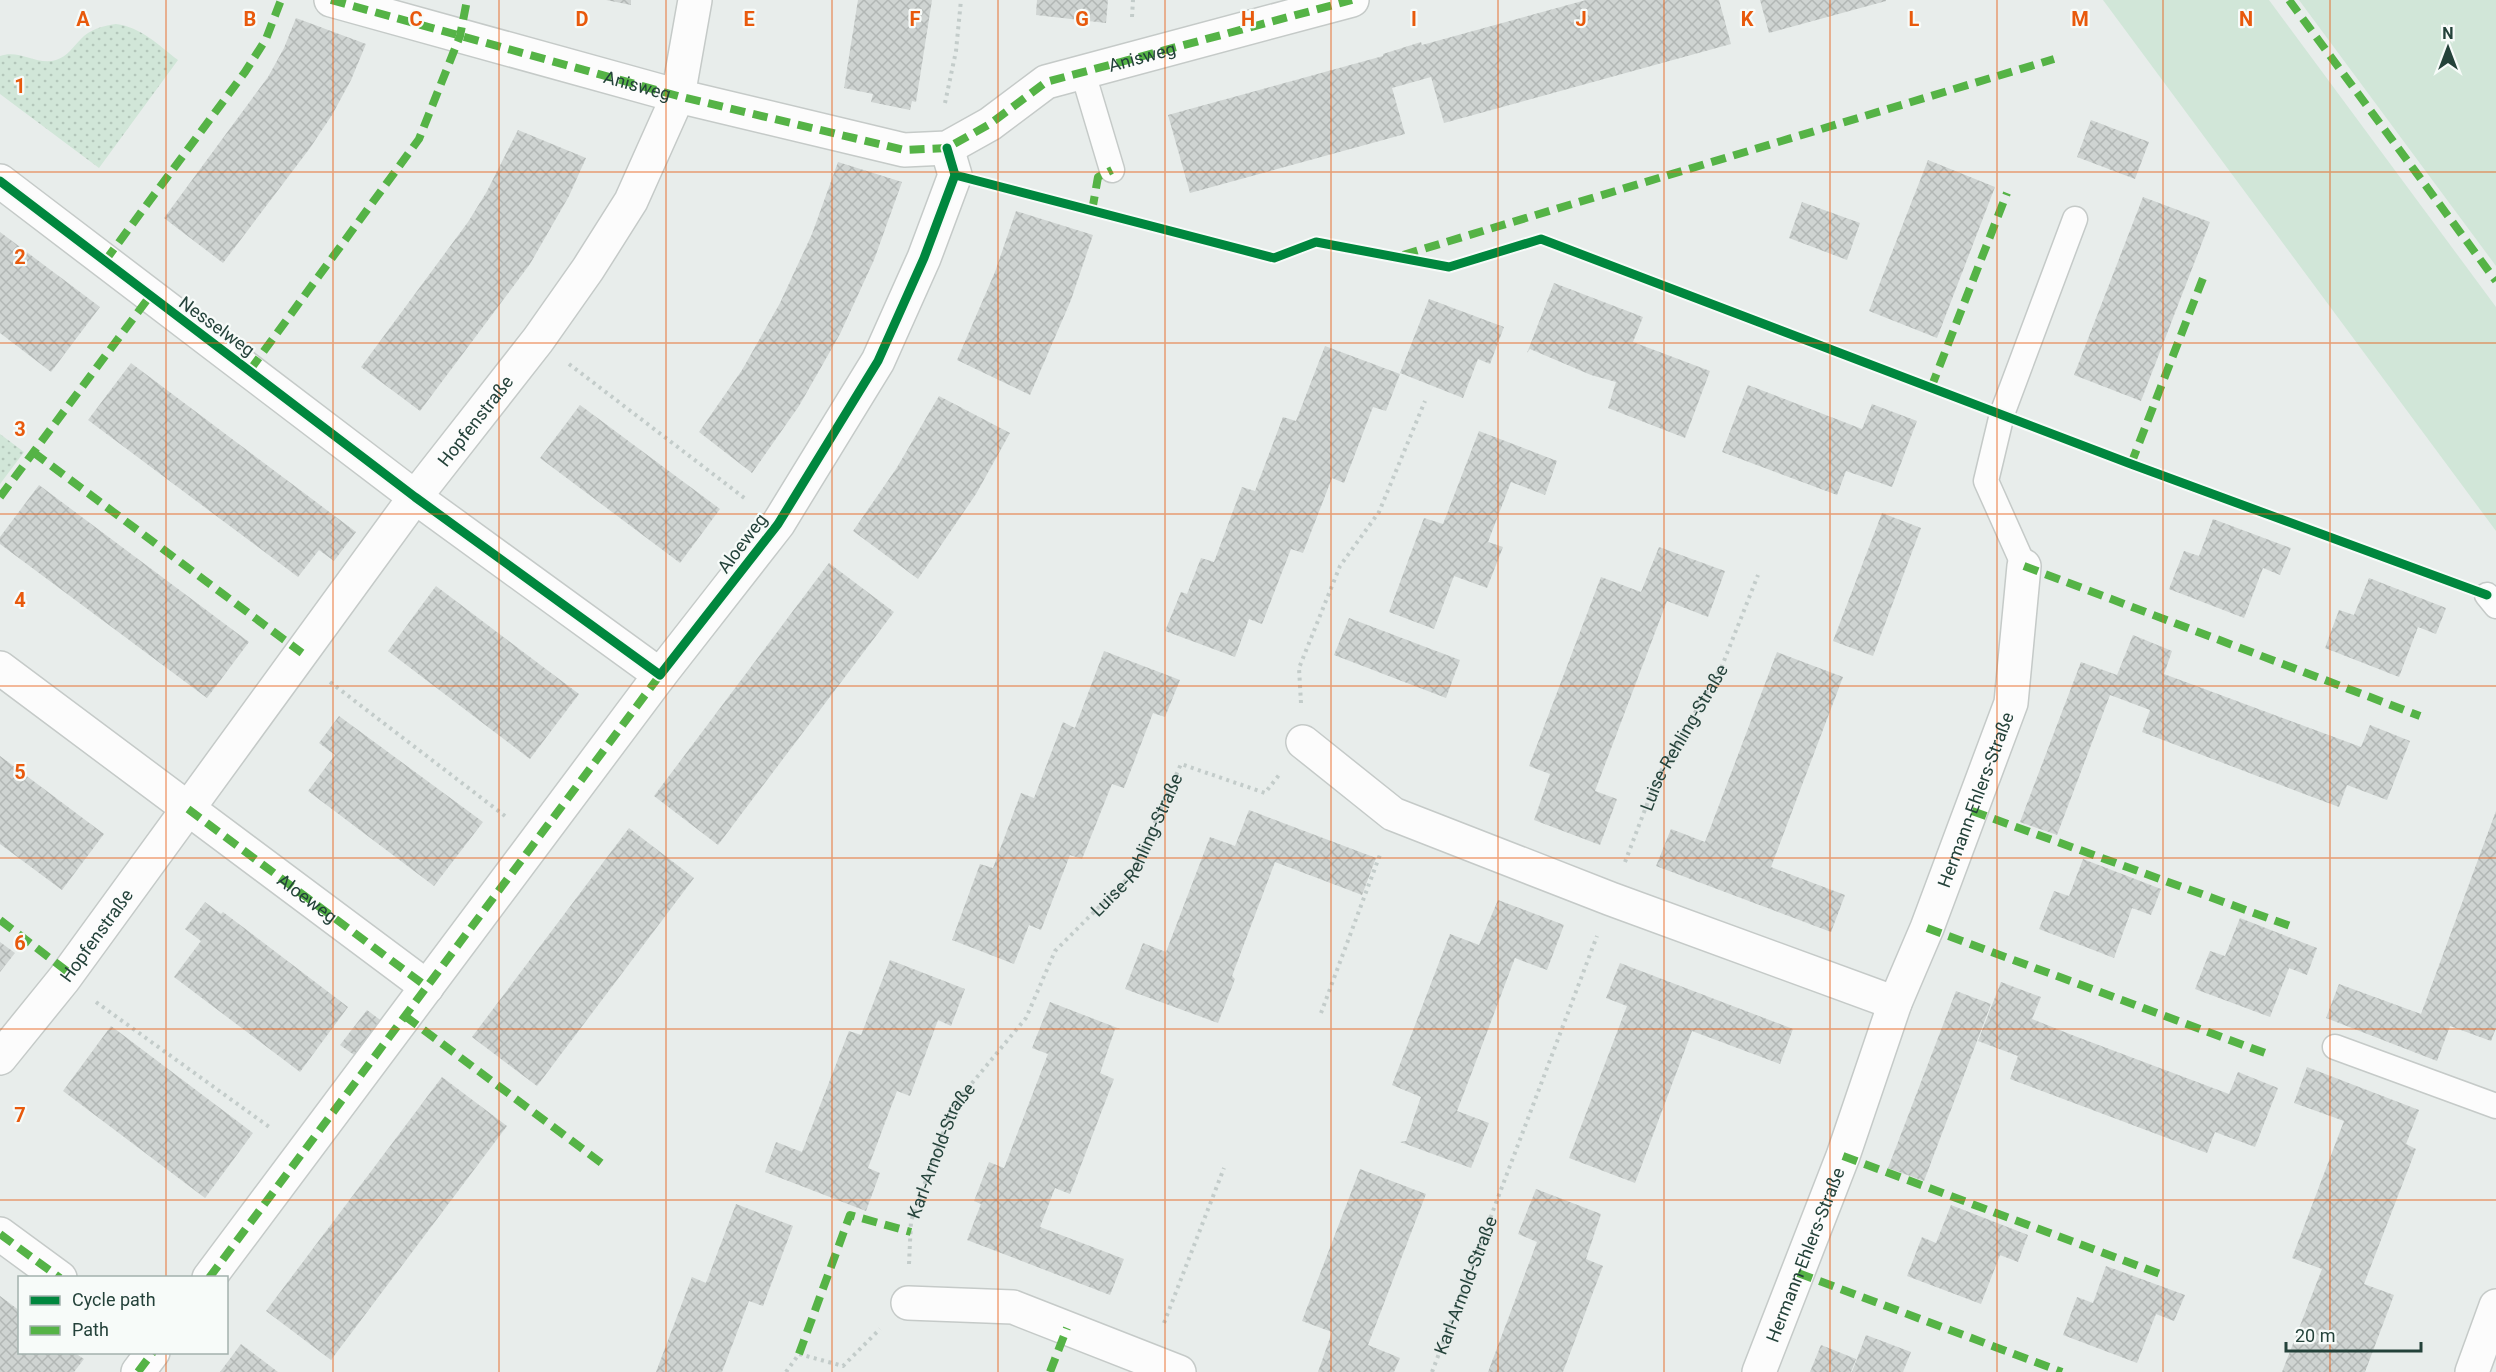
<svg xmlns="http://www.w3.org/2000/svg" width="2496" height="1372" viewBox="0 0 2496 1372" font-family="Roboto,sans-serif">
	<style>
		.grass { fill: #d1e6d8 }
		.park { fill: url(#park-dots) }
		.building { fill: url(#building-cross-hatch) }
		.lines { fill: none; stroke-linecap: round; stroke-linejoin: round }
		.lane-casing { stroke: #c5cac8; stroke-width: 27 }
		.street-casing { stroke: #c5cac8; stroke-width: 36 }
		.path { stroke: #c3ccca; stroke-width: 4; stroke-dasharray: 3 4.5; stroke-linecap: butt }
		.lane { stroke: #fcfcfc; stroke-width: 24 }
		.street { stroke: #fcfcfc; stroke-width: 33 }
		.quiet { stroke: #55b346; stroke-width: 8; stroke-dasharray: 15 8; stroke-linecap: butt }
		.cycleway-casing { stroke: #f7fbf9; stroke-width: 13 }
		.cycleway { stroke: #00873e; stroke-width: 9 }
		.grid { fill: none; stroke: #e8590c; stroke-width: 1.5; stroke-opacity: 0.55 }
		.labels { text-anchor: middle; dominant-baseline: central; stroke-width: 4.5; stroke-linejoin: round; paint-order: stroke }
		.street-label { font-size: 18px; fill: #24423a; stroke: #f7fbf9 }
		.grid-label { font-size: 20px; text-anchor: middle; font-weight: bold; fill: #e8590c; stroke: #f7fbf9; stroke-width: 4.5; stroke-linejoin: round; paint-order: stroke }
	</style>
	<defs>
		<pattern id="park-dots" width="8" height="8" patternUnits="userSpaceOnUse" patternTransform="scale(1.5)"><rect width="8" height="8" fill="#d1e6d8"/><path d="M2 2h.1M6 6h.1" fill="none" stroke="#b3c6ba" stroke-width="1.8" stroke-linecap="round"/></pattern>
		<pattern id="building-cross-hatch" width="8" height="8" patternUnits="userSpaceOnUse" patternTransform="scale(1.5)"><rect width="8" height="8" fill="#cfd4d2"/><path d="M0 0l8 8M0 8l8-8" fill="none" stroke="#b2b7b5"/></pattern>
	</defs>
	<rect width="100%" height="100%" fill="#e8edeb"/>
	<g class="grass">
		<path d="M 2103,0 L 2269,0 L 2496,307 L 2496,531 Z"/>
		<path d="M 2299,0 L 2496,0 L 2496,266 Z"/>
	</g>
	<g class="park">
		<path d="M 116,24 C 141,27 158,45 178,60 L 99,168 L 0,94 L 0,56 C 20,49 37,66 56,60 C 68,56 73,47 81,39 C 90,29 103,26 116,24 Z"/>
		<path d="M 0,434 L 24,452 L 0,484 Z"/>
	</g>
	<g class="building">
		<path d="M 606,0 L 631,0 L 631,5 Z"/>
		<path d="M 858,0 L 932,0 L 916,102 L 912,101 L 910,110 L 871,102 L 873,94 L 844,88 Z"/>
		<path d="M 1037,0 L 1108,0 L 1106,23 L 1036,15 Z"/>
		<path d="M 1586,0 L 1719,0 L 1731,44 L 1444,123 L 1431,77 L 1392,88 L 1405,134 L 1190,193 L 1168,115 L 1383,56 L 1383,54 L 1421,42 L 1422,45 Z"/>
		<path d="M 1760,0 L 1886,0 L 1886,1 L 1769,33 Z"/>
		<path d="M 296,18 L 366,44 L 351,80 L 332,115 L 310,148 L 223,263 L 164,218 L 268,77 L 284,48 Z"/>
		<path d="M 2091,120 L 2149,142 L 2135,179 L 2077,157 Z"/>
		<path d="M 518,130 L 586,158 L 569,196 L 530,264 L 420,411 L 361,367 L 468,222 L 486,193 Z"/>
		<path d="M 1928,160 L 1995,187 L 1937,338 L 1869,311 Z"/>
		<path d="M 838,162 L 902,182 L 874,260 L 840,334 L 799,406 L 752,473 L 699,432 L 742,370 L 780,303 L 812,234 Z"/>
		<path d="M 2143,197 L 2210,222 L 2141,401 L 2074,375 Z"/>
		<path d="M 1802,202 L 1860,223 L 1847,260 L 1789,238 Z"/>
		<path d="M 1016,211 L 1093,235 L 1071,300 L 1030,395 L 957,360 L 995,272 Z"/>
		<path d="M 0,232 L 100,307 L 51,372 L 0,333 Z"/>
		<path d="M 1554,283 L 1643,317 L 1633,342 L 1710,371 L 1685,438 L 1608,408 L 1616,382 L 1591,375 L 1530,349 L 1527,353 Z"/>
		<path d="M 1429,299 L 1504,327 L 1490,364 L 1478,359 L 1463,398 L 1400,373 Z"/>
		<path d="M 1325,346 L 1400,374 L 1386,411 L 1373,407 L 1344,483 L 1332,478 L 1303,553 L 1291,549 L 1262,624 L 1249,619 L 1235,657 L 1165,631 L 1181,592 L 1187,594 L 1201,558 L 1214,562 L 1242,487 L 1255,491 L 1283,417 L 1296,421 Z"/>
		<path d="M 131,363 L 356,532 L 334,561 L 319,550 L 298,577 L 88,420 Z"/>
		<path d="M 1748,385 L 1862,429 L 1872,404 L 1917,421 L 1892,487 L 1846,471 L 1837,495 L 1722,452 Z"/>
		<path d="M 939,396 L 1010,433 L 976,494 L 918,579 L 853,531 L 896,469 Z"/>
		<path d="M 580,405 L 720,509 L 680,563 L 540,458 Z"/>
		<path d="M 1479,431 L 1557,461 L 1545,495 L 1511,482 L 1488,542 L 1503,547 L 1487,588 L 1454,576 L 1434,629 L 1389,612 L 1424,518 L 1443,524 Z"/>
		<path d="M 39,485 L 249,642 L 207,698 L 0,544 L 0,537 Z"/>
		<path d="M 1882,513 L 1921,528 L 1873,656 L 1833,641 Z"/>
		<path d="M 2213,519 L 2291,548 L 2280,575 L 2263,568 L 2244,618 L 2169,589 L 2184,551 L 2199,556 Z"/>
		<path d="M 1659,547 L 1725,571 L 1708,617 L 1667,601 L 1595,791 L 1617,799 L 1600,845 L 1534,820 L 1550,774 L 1529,766 L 1601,577 L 1641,592 Z"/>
		<path d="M 829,563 L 894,612 L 718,845 L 654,796 Z"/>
		<path d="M 2369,578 L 2446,608 L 2436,634 L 2418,627 L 2399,677 L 2325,648 L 2339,610 L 2354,615 Z"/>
		<path d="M 436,586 L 579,694 L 530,759 L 388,651 Z"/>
		<path d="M 1349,618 L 1460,660 L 1446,698 L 1334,655 Z"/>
		<path d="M 2133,635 L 2172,651 L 2164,674 L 2361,747 L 2370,725 L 2410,741 L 2387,800 L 2347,785 L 2339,807 L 2299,792 L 2142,732 L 2150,710 L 2110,695 L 2057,835 L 2020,822 L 2081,662 L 2117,675 Z"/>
		<path d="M 1104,651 L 1180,680 L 1165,717 L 1153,713 L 1124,788 L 1112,784 L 1082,859 L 1070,855 L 1041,930 L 1029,925 L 1014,964 L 952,940 L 980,864 L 993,868 L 1021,793 L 1034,798 L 1063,722 L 1075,728 Z"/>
		<path d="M 1777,652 L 1843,677 L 1771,867 L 1845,895 L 1831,932 L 1656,866 L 1671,829 L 1705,842 Z"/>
		<path d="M 339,716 L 483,822 L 434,886 L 308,791 L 335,755 L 319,743 Z"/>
		<path d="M 0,756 L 104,834 L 62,890 L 0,844 Z"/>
		<path d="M 1249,810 L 1376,858 L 1362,895 L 1275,862 L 1232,976 L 1235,979 L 1218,1023 L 1125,989 L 1143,943 L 1166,952 L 1210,837 L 1235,846 Z"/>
		<path d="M 2496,811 L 2496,1028 L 2491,1041 L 2450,1026 L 2437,1061 L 2326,1018 L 2339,984 L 2421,1014 Z"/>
		<path d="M 629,828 L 694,878 L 537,1086 L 472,1037 Z"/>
		<path d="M 2083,859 L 2161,889 L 2151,915 L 2132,908 L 2114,958 L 2039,929 L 2054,891 L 2069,896 Z"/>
		<path d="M 1498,900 L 1564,925 L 1547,970 L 1515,958 L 1472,1072 L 1457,1111 L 1489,1123 L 1471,1168 L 1400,1142 L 1406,1141 L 1421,1097 L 1392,1085 L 1450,934 L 1479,945 Z"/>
		<path d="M 205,902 L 221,914 L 223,912 L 348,1007 L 300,1072 L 174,977 L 201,941 L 185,929 Z"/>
		<path d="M 2240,918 L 2317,948 L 2307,975 L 2289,968 L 2270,1017 L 2195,989 L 2210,951 L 2225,956 Z"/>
		<path d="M 0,942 L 15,953 L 0,972 Z"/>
		<path d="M 890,960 L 965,989 L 951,1026 L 938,1020 L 910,1096 L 897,1091 L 868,1168 L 880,1173 L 866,1211 L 765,1172 L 776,1142 L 802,1152 L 849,1031 L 861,1035 Z"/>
		<path d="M 1620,963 L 1793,1029 L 1780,1064 L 1692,1031 L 1635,1183 L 1569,1158 L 1627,1006 L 1606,998 Z"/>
		<path d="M 2001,982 L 2041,997 L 2032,1019 L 2072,1035 L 2229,1094 L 2238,1072 L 2278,1088 L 2255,1147 L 2215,1132 L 2207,1153 L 2010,1079 L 2018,1056 L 1978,1041 Z"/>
		<path d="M 1956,991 L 1991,1004 L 1924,1181 L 1888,1168 Z"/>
		<path d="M 1050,1002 L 1120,1029 L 1115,1029 L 1100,1073 L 1114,1079 L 1070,1194 L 1055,1188 L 1040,1227 L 1124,1259 L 1110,1295 L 967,1240 L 981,1204 L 974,1201 L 989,1162 L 1004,1168 L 1048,1054 L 1032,1048 Z"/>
		<path d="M 367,1010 L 383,1022 L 357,1057 L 340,1045 Z"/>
		<path d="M 111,1026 L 253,1133 L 205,1198 L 63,1091 Z"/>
		<path d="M 2307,1067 L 2419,1110 L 2406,1144 L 2416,1149 L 2364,1284 L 2394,1295 L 2365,1372 L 2282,1372 L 2322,1269 L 2292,1258 L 2344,1121 L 2294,1103 Z"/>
		<path d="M 442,1077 L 507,1126 L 331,1360 L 266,1311 Z"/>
		<path d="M 1360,1169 L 1426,1194 L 1368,1345 L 1400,1358 L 1394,1372 L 1318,1372 L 1332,1332 L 1302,1321 Z"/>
		<path d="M 1536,1189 L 1601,1214 L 1586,1259 L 1603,1266 L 1563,1372 L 1488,1372 L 1537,1242 L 1518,1234 Z"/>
		<path d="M 736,1204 L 793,1226 L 763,1306 L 749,1301 L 722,1372 L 656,1372 L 692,1277 L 706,1283 Z"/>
		<path d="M 1951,1205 L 2028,1235 L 2018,1262 L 2000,1255 L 1981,1304 L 1907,1276 L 1922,1237 L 1936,1243 Z"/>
		<path d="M 2106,1266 L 2185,1295 L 2174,1321 L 2156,1314 L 2137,1363 L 2063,1335 L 2077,1297 L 2093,1303 Z"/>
		<path d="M 0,1296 L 20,1311 L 20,1353 L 75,1353 L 84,1359 L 74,1372 L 0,1372 Z"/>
		<path d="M 1866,1335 L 1911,1352 L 1903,1372 L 1852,1372 Z"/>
		<path d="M 241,1344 L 278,1372 L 220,1372 Z"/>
		<path d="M 1821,1345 L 1856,1359 L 1851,1372 L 1810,1372 Z"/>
	</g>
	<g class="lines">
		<g class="lane-casing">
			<g id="lane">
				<path d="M 1083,73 L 1112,170"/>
				<path d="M 2024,566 L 1986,481 L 2002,414 L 2075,219"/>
				<path d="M 2487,595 L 2496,606"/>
				<path d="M 2335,1047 L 2496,1106"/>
			</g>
		</g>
		<g class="street-casing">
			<g id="street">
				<path id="s4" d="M 331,0 L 678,96 L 904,150 L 947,148 L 990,124 L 1046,82 L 1352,0"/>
				<path d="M 0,181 L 415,497 L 660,675 L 778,524 L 878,361 L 924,258 L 955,175 L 947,148"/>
				<path id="s5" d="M 0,668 L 427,987"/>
				<path d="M 1303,742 L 1393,814 L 1611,899 L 1895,1003"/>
				<path id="s6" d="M 0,1058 L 64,979 L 415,497 L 538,340 L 588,269 L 631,201 L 678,96 L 695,0"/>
				<path d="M 0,1234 L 60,1278"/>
				<path d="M 209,1278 L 660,675"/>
				<path d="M 908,1303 L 1013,1307 L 1179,1372"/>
				<path d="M 138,1372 L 153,1352"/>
				<path id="s7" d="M 1759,1372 L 1843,1156 L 1895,1003 L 1927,928 L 2011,703 L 2024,566"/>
				<path d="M 2472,1372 L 2496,1306"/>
			</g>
		</g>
		<g class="path">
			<path d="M 1132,17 L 1133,0"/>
			<path d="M 945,103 L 956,51 L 961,0"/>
			<path d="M 569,364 L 747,500"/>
			<path d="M 330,682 L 505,816"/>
			<path d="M 1301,703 L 1299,668 L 1340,566 L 1379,512 L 1425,401"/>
			<path id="s1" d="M 1625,862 L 1657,778 L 1722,666 L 1758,575"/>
			<path d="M 96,1002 L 272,1129"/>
			<path d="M 1321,1013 L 1381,852"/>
			<path id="s2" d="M 909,1264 L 911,1221 L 953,1106 L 1026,1018 L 1055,951 L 1132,874 L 1181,764 L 1265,793 L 1279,775"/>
			<path d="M 1164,1323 L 1224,1168"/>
			<path d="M 786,1372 L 799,1354 L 843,1366 L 880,1329"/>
			<path id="s3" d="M 1432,1372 L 1597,936"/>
		</g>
		<use href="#lane" class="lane"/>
		<use href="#street" class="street"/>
		<g class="quiet">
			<path d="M 331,0 L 678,96 L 904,150 L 947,148 L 990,124 L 1046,82 L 1352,0"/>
			<path d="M 2289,0 L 2496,281"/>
			<path d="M 1092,211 L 1098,177 L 1112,170"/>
			<path d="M 1403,255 L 2054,59"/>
			<path d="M 105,261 L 245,72 L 266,39 L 281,0"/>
			<path d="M 250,370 L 419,139 L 460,36 L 467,0"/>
			<path d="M 1931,388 L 2007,193"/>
			<path d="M 33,452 L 302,653"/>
			<path d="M 2131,464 L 2205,273"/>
			<path d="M 0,497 L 150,296"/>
			<path d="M 2024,566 L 2420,716"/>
			<path d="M 188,809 L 427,987"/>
			<path d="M 1972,811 L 2290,926"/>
			<path d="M 0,920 L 68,972"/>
			<path d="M 1927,928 L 2265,1053"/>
			<path d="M 405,1016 L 604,1165"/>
			<path d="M 1843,1156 L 2160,1274"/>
			<path d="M 0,1234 L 60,1278"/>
			<path d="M 1798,1273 L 2062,1372"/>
			<path d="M 209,1278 L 660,675"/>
			<path d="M 799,1354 L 850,1215 L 911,1232"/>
			<path d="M 138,1372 L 153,1352"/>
			<path d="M 1050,1372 L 1067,1328"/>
		</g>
		<g class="cycleway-casing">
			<g id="cycleway">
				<path d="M 955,175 L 1274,258 L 1316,242 L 1449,267 L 1541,239 L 2131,464 L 2487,595"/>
				<path d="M 0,181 L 415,497 L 660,675 L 778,524 L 878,361 L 924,258 L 955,175 L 947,148"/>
			</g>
		</g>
		<use href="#cycleway" class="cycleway"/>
	</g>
	<path class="grid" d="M 166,0 L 166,1278M 333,0 L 333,1372M 499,0 L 499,1372M 666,0 L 666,1372M 832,0 L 832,1372M 998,0 L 998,1372M 1165,0 L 1165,1372M 1331,0 L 1331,1372M 1498,0 L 1498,1372M 1664,0 L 1664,1372M 1830,0 L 1830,1372M 1997,0 L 1997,1372M 2163,0 L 2163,1372M 2330,0 L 2330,1372M 0,172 L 2496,172M 0,343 L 2496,343M 0,514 L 2496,514M 0,686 L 2496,686M 0,858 L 2496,858M 0,1029 L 2496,1029M 0,1200 L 2496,1200M 166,1352 L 166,1372"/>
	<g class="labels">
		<g class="street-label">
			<text stroke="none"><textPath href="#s4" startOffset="854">Anisweg</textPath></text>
			<text stroke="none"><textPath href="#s4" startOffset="318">Anisweg</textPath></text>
			<text transform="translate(217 326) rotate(36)">Nesselweg</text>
			<text stroke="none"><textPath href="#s6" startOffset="795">Hopfenstraße</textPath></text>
			<text transform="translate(742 543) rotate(-53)">Aloeweg</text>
			<text stroke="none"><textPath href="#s1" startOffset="138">Luise-Rehling-Straße</textPath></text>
			<text stroke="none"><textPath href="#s7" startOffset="612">Hermann-Ehlers-Straße</textPath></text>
			<text stroke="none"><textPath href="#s2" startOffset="489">Luise-Rehling-Straße</textPath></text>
			<text stroke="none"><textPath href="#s5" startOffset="384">Aloeweg</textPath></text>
			<text stroke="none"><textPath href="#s6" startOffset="156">Hopfenstraße</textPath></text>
			<text stroke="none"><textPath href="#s2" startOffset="120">Karl-Arnold-Straße</textPath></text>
			<text stroke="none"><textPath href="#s7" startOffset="126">Hermann-Ehlers-Straße</textPath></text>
			<text stroke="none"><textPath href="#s3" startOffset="93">Karl-Arnold-Straße</textPath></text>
		</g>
	</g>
	<g class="grid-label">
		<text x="83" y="26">A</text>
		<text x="250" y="26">B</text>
		<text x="416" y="26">C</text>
		<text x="582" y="26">D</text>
		<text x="749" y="26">E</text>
		<text x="915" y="26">F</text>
		<text x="1082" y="26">G</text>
		<text x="1248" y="26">H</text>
		<text x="1414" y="26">I</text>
		<text x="1581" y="26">J</text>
		<text x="1747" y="26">K</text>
		<text x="1914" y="26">L</text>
		<text x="2080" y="26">M</text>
		<text x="2246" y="26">N</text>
		<text x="20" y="93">1</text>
		<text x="20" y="264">2</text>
		<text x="20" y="436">3</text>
		<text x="20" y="607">4</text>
		<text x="20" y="779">5</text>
		<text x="20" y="950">6</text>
		<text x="20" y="1122">7</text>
	</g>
	<rect x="18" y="1276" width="210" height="78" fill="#f7fbf9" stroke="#a3b1ad" stroke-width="1.5"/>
	<rect x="30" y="1296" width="30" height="9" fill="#00873e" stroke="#a3b1ad" stroke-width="1.5"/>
	<text x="72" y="1306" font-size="18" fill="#24423a">Cycle path</text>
	<rect x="30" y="1326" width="30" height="9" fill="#55b346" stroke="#a3b1ad" stroke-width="1.5"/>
	<text x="72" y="1336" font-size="18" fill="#24423a">Path</text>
	<g transform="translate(2448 48)" stroke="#f7fbf9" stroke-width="4.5" paint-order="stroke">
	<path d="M0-4.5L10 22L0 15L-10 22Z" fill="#24423a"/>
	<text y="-9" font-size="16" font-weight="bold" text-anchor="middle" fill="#24423a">N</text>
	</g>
	<path d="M2286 1342v9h135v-9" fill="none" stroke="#24423a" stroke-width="3"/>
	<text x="2295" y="1342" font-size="18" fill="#24423a" stroke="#f7fbf9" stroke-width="4.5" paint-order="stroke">20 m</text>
</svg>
